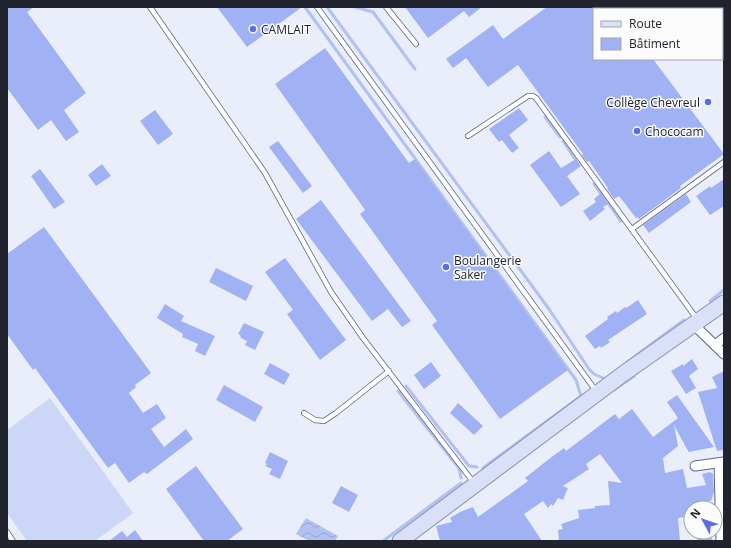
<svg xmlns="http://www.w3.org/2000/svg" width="731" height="548" viewBox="0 0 731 548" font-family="'Open Sans',sans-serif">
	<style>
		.pitch { fill: #ccd6f6 }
		.water { fill: url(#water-waves) }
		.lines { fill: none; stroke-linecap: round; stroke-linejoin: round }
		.stream { stroke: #b2c0f2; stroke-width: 3 }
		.building { fill: #a0b2f3 }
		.lane-casing { stroke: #5e657e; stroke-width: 6 }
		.street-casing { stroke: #5e657e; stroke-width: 11 }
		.primary-casing { stroke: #8891af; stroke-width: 17 }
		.lane { stroke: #fff; stroke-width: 4.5 }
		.street { stroke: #fff; stroke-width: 9 }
		.primary { stroke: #d9e0f8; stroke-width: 15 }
		.poi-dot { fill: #5a6ee5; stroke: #fcfcfc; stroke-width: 1.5 }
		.labels { text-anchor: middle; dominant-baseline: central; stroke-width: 3; stroke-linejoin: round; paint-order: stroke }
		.poi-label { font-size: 12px; fill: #21242e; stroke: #fcfcfc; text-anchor: start }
	</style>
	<defs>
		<pattern id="water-waves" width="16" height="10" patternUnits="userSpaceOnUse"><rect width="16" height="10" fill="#b2c0f2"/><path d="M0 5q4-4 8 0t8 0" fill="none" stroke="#99a5d0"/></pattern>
	</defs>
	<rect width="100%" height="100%" fill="#eaeefa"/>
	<path class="pitch" d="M 50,398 L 133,513 L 95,541 L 27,541 L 7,513 L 7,430 Z"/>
	<path class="water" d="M 306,518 L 338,536 L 335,541 L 309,541 L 296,534 Z"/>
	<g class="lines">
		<g class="stream">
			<path d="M 305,7 L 576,380 L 581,396 L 483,468"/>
			<path d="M 327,7 L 549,309 L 589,369 L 594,374 L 603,378"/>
			<path d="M 355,7 L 373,12 L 415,69"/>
			<path d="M 545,117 L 560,137"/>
			<path d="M 563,141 L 575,159"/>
			<path d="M 594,184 L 621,221"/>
			<path d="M 710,301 L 724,290"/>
			<path d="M 626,363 L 684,320"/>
			<path d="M 406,386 L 469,466 L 477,467"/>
			<path d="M 614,390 L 634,376"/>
			<path d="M 398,391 L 458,467 L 460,472 L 461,478"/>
			<path d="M 383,541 L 461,483"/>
		</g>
	</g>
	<g class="building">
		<path d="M 7,7 L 34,7 L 27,12 L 86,93 L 64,110 L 79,132 L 66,141 L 51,120 L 38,130 L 7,88 Z"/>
		<path d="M 217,7 L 302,7 L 247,47 Z"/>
		<path d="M 405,7 L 482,7 L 469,17 L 464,11 L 428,38 Z"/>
		<path d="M 547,7 L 594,7 L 594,59 L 653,59 L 724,154 L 680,186 L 681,188 L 639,219 L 637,217 L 636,218 L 619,196 L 614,199 L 607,189 L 608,188 L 589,161 L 587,162 L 582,155 L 583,154 L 518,65 L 488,87 L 466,58 L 453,68 L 446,59 L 493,25 L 503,39 Z"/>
		<path d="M 325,48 L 409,163 L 415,159 L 422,169 L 568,370 L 500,419 L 432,325 L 437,321 L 360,214 L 365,210 L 358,200 L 275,84 Z"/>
		<path d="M 519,108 L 528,120 L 509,135 L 519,148 L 512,153 L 502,140 L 499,142 L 489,129 Z"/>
		<path d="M 155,110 L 173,134 L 158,145 L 140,121 Z"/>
		<path d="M 278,141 L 312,186 L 303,193 L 269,147 Z"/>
		<path d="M 549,151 L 561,168 L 576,159 L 581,166 L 567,176 L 580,194 L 561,207 L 530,165 Z"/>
		<path d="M 102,164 L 111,176 L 96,186 L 88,175 Z"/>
		<path d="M 40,169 L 65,202 L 54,209 L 31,176 Z"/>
		<path d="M 724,179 L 724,206 L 710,215 L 696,196 L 710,186 L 711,188 Z"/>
		<path d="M 601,193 L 608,204 L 603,207 L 605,209 L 590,221 L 583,211 L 596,202 L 594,199 Z"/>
		<path d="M 686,194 L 691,202 L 649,233 L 643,225 Z"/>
		<path d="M 321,200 L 411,321 L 402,327 L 388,309 L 372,321 L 296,219 Z"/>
		<path d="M 44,227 L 151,373 L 135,385 L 136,387 L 129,393 L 143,413 L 157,404 L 166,418 L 151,429 L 164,447 L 186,429 L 193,439 L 147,474 L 144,472 L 129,483 L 115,463 L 108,468 L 35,368 L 33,370 L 7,334 L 7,254 Z"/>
		<path d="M 285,258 L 346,340 L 320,360 L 287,314 L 293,310 L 265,272 Z"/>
		<path d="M 216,268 L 253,286 L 246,301 L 209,282 Z"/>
		<path d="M 638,300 L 647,314 L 608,340 L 610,342 L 601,348 L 600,346 L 595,349 L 585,336 L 608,319 L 607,317 L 616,311 L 617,313 L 625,307 L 626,308 Z"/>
		<path d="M 165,304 L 184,316 L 181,321 L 215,336 L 205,356 L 195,351 L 198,344 L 182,337 L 183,334 L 157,318 Z"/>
		<path d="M 244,323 L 264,332 L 255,350 L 245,345 L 247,341 L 241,338 L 240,335 L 238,334 Z"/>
		<path d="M 692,359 L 698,369 L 689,376 L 696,388 L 686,394 L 671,371 L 683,364 L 683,366 Z"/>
		<path d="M 431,362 L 441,376 L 424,389 L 414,375 Z"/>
		<path d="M 270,363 L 290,374 L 284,385 L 264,374 Z"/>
		<path d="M 724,371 L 724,450 L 717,451 L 698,392 L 717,388 L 712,377 Z"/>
		<path d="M 224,385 L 263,407 L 255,422 L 216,400 Z"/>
		<path d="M 677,395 L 714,447 L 689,452 L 684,444 L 684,442 L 683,442 L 674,425 L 678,446 L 663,458 L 665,473 L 683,469 L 687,488 L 706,485 L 702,474 L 710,472 L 713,474 L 714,492 L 711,501 L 691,504 L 691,516 L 678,518 L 680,541 L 559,541 L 558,530 L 563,529 L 561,524 L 579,518 L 578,510 L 595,508 L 595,506 L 610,505 L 608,481 L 622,483 L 600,454 L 586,464 L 589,469 L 563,486 L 568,488 L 563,500 L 558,498 L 553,506 L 551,504 L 548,508 L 543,501 L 524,514 L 542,541 L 440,541 L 436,526 L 452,522 L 450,518 L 460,512 L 473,507 L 478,517 L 528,481 L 525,478 L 549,459 L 564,448 L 566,451 L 615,414 L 619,419 L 632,409 L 653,437 L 678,418 L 667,402 Z"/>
		<path d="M 458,403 L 483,426 L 474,435 L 450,413 Z"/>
		<path d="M 270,452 L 288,461 L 280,479 L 269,474 L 272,469 L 265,466 L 267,464 L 265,463 Z"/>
		<path d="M 196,466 L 243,529 L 227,541 L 204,541 L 166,489 Z"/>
		<path d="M 341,486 L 358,495 L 349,512 L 332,503 Z"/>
		<path d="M 135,530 L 143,541 L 109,541 L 122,531 L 127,537 Z"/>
		<path d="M 696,532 L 710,532 L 712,540 L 698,541 Z"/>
	</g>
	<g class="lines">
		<g class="lane-casing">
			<g id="lane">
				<path d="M 150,7 L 265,173 L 331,292 L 363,338 L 474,483"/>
				<path d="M 317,7 L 596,391"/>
				<path d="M 386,7 L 416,44"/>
				<path d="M 468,136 L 528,96 L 533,96 L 536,98 L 697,319"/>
				<path d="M 632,229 L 724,162"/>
				<path d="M 304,413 L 315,420 L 324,421 L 336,413 L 389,371"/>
				<path d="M 7,532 L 13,541"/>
			</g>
		</g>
		<g class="street-casing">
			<g id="street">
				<path d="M 693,324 L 724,354"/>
				<path d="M 715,345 L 724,338"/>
				<path d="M 719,463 L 721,541"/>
				<path d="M 695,466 L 724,462"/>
			</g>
		</g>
		<g class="primary-casing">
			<path id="primary" d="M 400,541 L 623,374 L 724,303"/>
		</g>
		<use href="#lane" class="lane"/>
		<use href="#street" class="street"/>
		<use href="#primary" class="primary"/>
	</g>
	<g class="poi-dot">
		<circle cx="253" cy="29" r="4"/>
		<circle cx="708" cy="102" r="4"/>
		<circle cx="637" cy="131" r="4"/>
		<circle cx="446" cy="267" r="4"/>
	</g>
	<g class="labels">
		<g class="poi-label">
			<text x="261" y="29">CAMLAIT</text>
			<text x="700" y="102" text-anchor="end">Collège Chevreul</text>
			<text x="645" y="131">Chococam</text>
			<text x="454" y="260">Boulangerie<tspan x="454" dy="14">Saker</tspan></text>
		</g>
	</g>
	<rect width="731" height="548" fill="none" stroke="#21242e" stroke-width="16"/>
	<rect x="593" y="8" width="130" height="52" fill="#fcfcfc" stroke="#a4a6aa"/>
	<rect x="601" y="21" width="20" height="6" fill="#d9e0f8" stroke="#a4a6aa"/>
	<text x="629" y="28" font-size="12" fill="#21242e">Route</text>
	<rect x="601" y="38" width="20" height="12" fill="#a0b2f3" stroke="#a4a6aa"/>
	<text x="629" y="48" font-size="12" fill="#21242e">Bâtiment</text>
	<g transform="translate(703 520) rotate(310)"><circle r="19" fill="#fcfcfc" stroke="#a4a6aa"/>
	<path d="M0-3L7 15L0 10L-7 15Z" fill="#5a6ee5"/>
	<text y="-6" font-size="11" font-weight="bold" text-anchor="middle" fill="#21242e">N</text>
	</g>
</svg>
